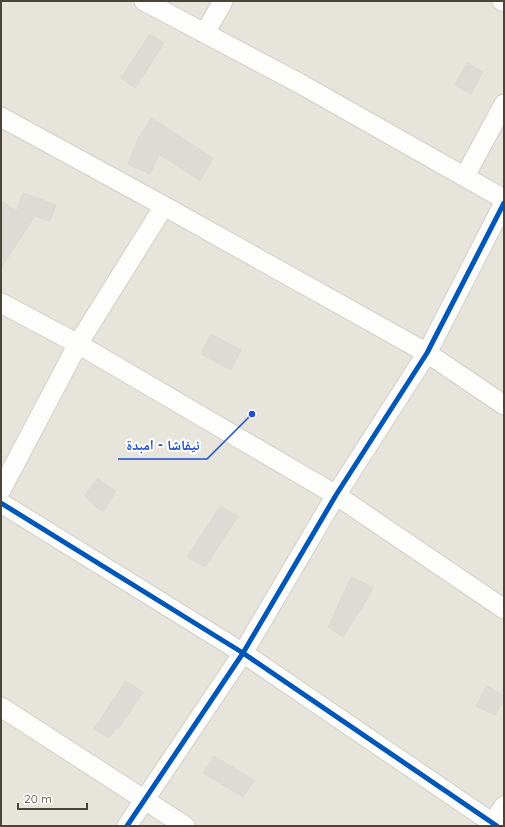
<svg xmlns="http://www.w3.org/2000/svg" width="505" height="827" viewBox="0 0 505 827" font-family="Quicksand,'Noto Naskh Arabic',sans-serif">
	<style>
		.residential { fill: #e7e4dc }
		.building { fill: #dedbd6; stroke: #dcd9d4 }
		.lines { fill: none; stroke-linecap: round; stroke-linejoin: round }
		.street-casing { stroke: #d2d0cb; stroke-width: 21 }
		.street { stroke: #fdfdfc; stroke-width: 19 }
		.cycleway-casing { stroke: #fff; stroke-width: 8 }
		.cycleway { stroke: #0057b8; stroke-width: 5 }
		.leader { fill: none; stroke: #1d4ed8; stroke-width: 1.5 }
		.callout-dot { fill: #1d4ed8; stroke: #fff; stroke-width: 1.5 }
		.callout-label { font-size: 14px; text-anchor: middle; font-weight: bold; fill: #1d4ed8; stroke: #fff; stroke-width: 4; stroke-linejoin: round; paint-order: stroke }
	</style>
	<rect width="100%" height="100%" fill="#f4f2ee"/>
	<rect class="residential" x="1" y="1" width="503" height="825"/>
	<g class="building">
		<path d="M 150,34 L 164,43 L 135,88 L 121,78 Z"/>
		<path d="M 467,63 L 483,72 L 471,94 L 455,85 Z"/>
		<path d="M 152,118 L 213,158 L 200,181 L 159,154 L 150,174 L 128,164 L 138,138 Z"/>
		<path d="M 23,193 L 56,205 L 50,221 L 35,216 L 1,268 L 1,201 L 17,211 Z"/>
		<path d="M 211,334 L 241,350 L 231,370 L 201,354 Z"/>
		<path d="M 98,479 L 116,491 L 103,512 L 84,496 Z"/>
		<path d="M 220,506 L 238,516 L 205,567 L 187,557 Z"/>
		<path d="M 351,577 L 373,587 L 367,599 L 343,637 L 328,627 Z"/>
		<path d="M 126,681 L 143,692 L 118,729 L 116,728 L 109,738 L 94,729 Z"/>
		<path d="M 487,686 L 504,696 L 504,699 L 495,715 L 476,706 Z"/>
		<path d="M 214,756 L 254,780 L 243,797 L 203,773 Z"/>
	</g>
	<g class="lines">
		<g class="street-casing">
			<g id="street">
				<path d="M 144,1 L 299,83 L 504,199"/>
				<path d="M 502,1 L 504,2"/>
				<path d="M 205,33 L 223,1"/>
				<path d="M 1,117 L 164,206 L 427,353 L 504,405"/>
				<path d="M 465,176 L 504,104"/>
				<path d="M 1,303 L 78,344 L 336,495 L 504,609"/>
				<path d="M 1,490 L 78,344 L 164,206"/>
				<path d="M 1,503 L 243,653 L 497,826"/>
				<path d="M 1,707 L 185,826"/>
				<path d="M 127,826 L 243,653 L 336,495 L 427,353 L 504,203"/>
				<path d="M 491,826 L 504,806"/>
			</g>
		</g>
		<use href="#street" class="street"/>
		<g class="cycleway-casing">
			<g id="cycleway">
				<path d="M 1,503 L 243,653 L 497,826"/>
				<path d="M 127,826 L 243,653 L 336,495 L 427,353 L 504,203"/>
			</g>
		</g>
		<use href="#cycleway" class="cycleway"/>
	</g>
	<path class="leader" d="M252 414L207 459H118"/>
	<circle class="callout-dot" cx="252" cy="414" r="4"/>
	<g class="callout-label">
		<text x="163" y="450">نيفاشا - امبدة</text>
	</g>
	<rect width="505" height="827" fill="none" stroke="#4b4439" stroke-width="4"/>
	<path d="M18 803v6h69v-6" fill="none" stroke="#4b4439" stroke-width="2"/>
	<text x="24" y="803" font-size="12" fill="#4b4439" stroke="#ffffff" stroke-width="3" paint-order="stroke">20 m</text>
</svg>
